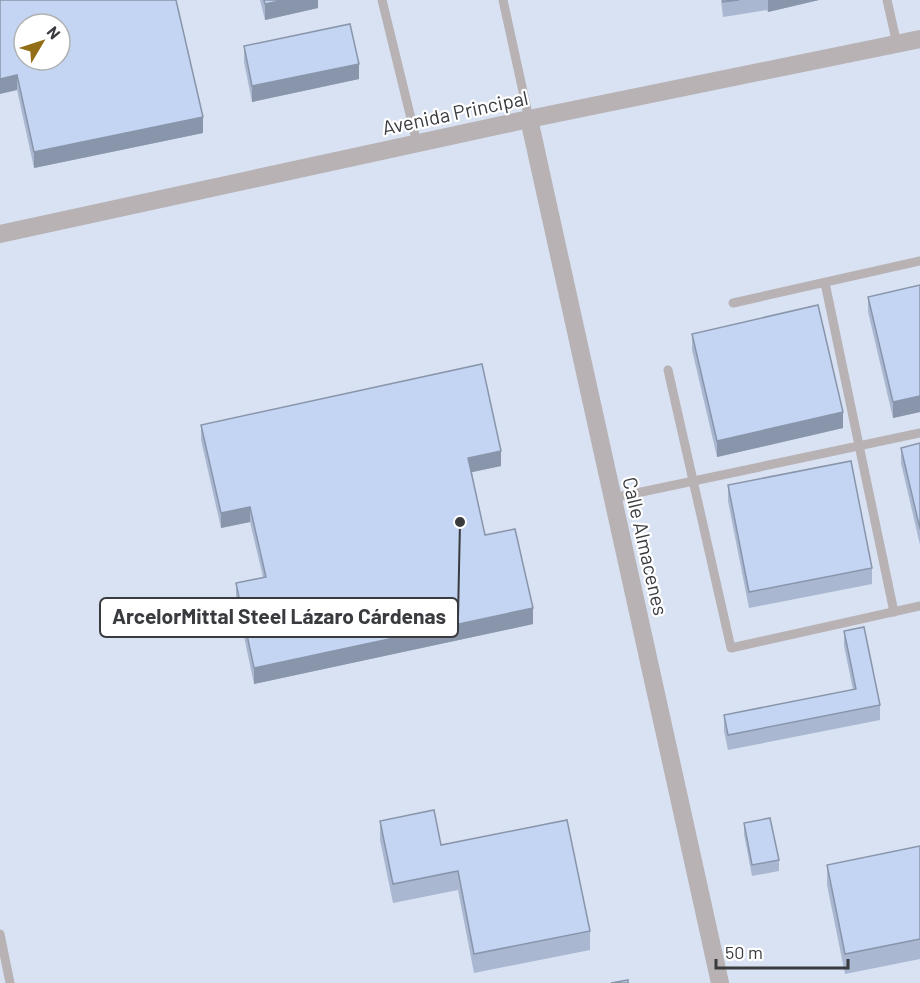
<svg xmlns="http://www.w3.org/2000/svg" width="920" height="983" viewBox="0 0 920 983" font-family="Barlow,sans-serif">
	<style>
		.built { fill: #d8e2f3; fill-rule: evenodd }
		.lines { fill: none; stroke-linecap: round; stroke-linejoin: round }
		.lane { stroke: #b8b2b4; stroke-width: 9 }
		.street { stroke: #b8b2b4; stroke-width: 18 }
		.wall { fill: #a9b7d1 }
		.shaded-wall { fill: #8995aa }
		.building { fill: #c4d5f3; stroke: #8995aa; stroke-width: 1.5; fill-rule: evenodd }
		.labels { text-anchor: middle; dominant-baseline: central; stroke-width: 4.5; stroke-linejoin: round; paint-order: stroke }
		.street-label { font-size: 20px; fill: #393b3f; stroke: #fff }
		.leader { fill: none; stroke: #393b3f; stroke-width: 2 }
		.callout-dot { fill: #393b3f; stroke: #fff; stroke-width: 2 }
		.callout { fill: #fff; stroke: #393b3f; stroke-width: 2 }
		.callout-label { font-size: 21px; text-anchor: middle; font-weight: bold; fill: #393b3f }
	</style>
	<rect width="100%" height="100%" fill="#eaf0fb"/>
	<path class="built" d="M 0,0 L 920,0 L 920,983 L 0,983 ZM 24,24 L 60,24 L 60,60 L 24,60 Z"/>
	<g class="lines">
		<g class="lane">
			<path d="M 382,0 L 417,143"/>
			<path d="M 503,0 L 529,119"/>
			<path d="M 887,0 L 897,44"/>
			<path d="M 825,283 L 894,612"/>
			<path d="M 733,303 L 920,261"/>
			<path d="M 668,370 L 731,648 L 920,606"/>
			<path d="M 613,498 L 920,433"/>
			<path d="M 0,934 L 10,983"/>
		</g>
		<g class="street">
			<path d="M 529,119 L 720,983"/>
			<path d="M 0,234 L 529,119 L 920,39"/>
		</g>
	</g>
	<g class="wall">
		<path d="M 0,0 L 203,133 L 34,168 L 17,90 Z"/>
		<path d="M 260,0 L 318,0 L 318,8 L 265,20 Z"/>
		<path d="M 721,0 L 819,0 L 768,12 L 767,10 L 723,17 Z"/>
		<path d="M 244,46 L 359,79 L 252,102 L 244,62 Z"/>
		<path d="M 920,285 L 920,412 L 893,418 L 868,312 L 868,297 Z"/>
		<path d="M 692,334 L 843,428 L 717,457 L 692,350 Z"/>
		<path d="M 201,425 L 501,466 L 472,472 L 485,535 L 533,624 L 254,684 L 236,599 L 236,583 L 263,577 L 250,522 L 221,528 L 201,440 Z"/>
		<path d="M 920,443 L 920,545 L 901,463 L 901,448 Z"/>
		<path d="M 728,485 L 872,568 L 872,584 L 749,608 L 728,501 Z"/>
		<path d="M 844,631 L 880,705 L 880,720 L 728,750 L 724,731 L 724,715 L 853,690 L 844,646 Z"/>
		<path d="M 380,821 L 441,845 L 590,931 L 590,950 L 474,973 L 458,890 L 393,903 L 380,840 Z"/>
		<path d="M 744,823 L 779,860 L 779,871 L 752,876 L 744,834 Z"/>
		<path d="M 920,846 L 920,959 L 845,974 L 827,885 L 827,865 Z"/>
	</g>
	<g class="shaded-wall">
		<path d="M 284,0 L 318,0 L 318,8 L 265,20 L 265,4 Z"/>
		<path d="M 768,0 L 819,0 L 768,12 Z"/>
		<path d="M 359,64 L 359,79 L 252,102 L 252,86 Z"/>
		<path d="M 17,75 L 17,90 L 0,94 L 0,79 Z"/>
		<path d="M 203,117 L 203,133 L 34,168 L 34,152 Z"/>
		<path d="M 920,396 L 920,412 L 893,418 L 893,402 Z"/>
		<path d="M 843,412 L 843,428 L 717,457 L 717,441 Z"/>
		<path d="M 501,451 L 501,466 L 468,473 L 468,458 Z"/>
		<path d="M 250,507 L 250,522 L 221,528 L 221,513 Z"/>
		<path d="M 533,608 L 533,624 L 254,684 L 254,668 Z"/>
	</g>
	<g class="building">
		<path d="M 0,0 L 176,0 L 203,117 L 34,152 L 17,75 L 0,79 ZM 24,24 L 60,24 L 60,60 L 24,60 Z"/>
		<path d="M 264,0 L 284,0 L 265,4 Z"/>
		<path d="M 723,0 L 739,0 L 723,2 Z"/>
		<path d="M 350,24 L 359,64 L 252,86 L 244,46 Z"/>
		<path d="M 920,285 L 920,396 L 893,402 L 868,297 Z"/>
		<path d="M 818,305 L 843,412 L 717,441 L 692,334 Z"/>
		<path d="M 482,364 L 501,451 L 468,458 L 485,535 L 515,529 L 533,608 L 254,668 L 236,583 L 266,577 L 250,507 L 221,513 L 201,425 Z"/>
		<path d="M 920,443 L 920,529 L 901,448 Z"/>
		<path d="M 851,461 L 872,568 L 749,592 L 728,485 Z"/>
		<path d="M 864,627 L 880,705 L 728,735 L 724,715 L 856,689 L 844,631 Z"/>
		<path d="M 434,810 L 441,845 L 567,820 L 590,931 L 474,954 L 458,871 L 393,884 L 380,821 Z"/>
		<path d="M 770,818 L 779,860 L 752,865 L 744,823 Z"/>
		<path d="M 920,846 L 920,939 L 845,954 L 827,865 Z"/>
		<path d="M 628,980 L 628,983 L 611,983 Z"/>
	</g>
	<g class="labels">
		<g class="street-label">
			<text transform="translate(455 112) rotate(-12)">Avenida Principal</text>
			<text transform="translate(646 546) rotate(77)">Calle Almacenes</text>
		</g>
	</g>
	<path class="leader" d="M460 522L458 617"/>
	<circle class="callout-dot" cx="460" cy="522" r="6"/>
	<rect class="callout" x="100" y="598" width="358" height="39" rx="6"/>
	<g class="callout-label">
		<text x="279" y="624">ArcelorMittal Steel Lázaro Cárdenas</text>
	</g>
	<g transform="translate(42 42) rotate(51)"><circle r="28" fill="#ffffff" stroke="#b0b1b2" stroke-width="1.5"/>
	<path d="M0-4.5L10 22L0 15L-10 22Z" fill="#946e17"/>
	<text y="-9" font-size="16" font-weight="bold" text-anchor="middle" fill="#393b3f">N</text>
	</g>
	<path d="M716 959v9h132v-9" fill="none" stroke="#393b3f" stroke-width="3"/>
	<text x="725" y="959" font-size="18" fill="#393b3f" stroke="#ffffff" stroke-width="4.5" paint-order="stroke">50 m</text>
</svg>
